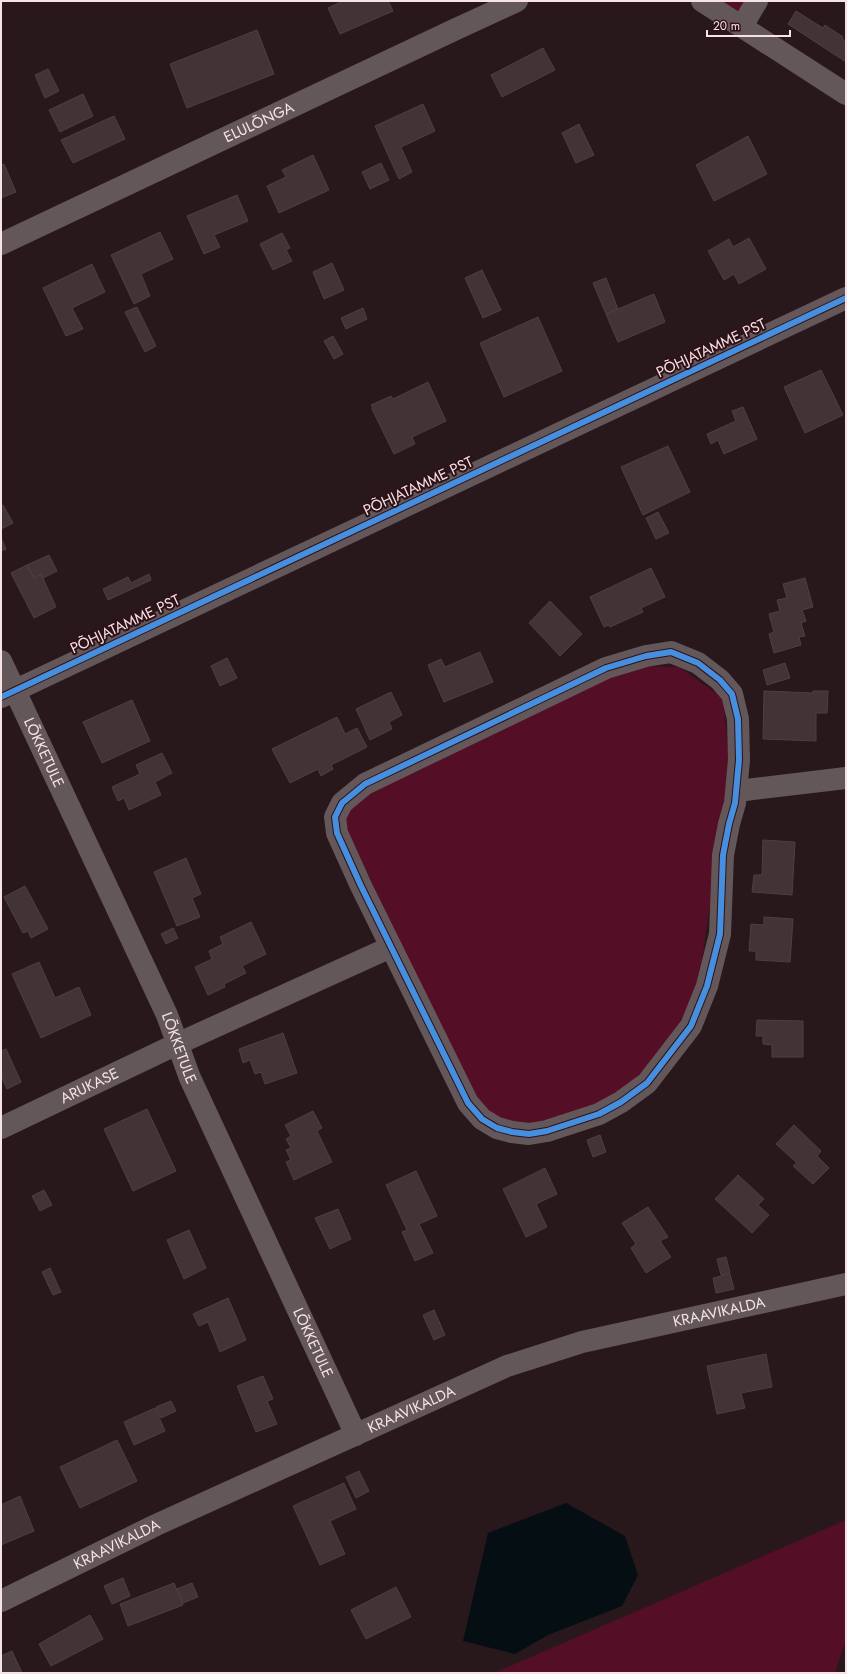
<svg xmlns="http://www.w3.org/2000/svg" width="847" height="1674" viewBox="0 0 847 1674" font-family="Jost,sans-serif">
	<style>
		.green { fill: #540e26 }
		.water { fill: #040e13 }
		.building { fill: #413336; stroke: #4d3f42 }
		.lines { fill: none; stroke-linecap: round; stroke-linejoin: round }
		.minor { stroke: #645759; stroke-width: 22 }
		.cycleway-casing { stroke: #2e1218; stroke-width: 8 }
		.cycleway { stroke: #468fdf; stroke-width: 6 }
		.labels { text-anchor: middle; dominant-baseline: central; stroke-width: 4; stroke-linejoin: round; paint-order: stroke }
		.street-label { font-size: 15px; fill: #f7e2e5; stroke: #2e1218 }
	</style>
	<rect width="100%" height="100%" fill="#28181c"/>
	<g class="green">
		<path d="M 712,1 L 752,1 L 741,19 Z"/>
		<path d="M 629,666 L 679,667 L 723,698 L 730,767 L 695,1009 L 673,1043 L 612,1100 L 538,1129 L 499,1124 L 479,1108 L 345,827 L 348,807 L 361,795 Z"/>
		<path d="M 846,1520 L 846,1640 L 835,1673 L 494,1673 Z"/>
	</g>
	<path class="water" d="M 566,1503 L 625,1536 L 638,1575 L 622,1606 L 548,1635 L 515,1654 L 463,1641 L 488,1533 Z"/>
	<g class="building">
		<path d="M 343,1 L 388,1 L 393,11 L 340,34 L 328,8 Z"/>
		<path d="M 796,11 L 823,28 L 825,25 L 843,37 L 842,39 L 846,41 L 846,52 L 844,54 L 846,55 L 846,62 L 788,24 Z"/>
		<path d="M 257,30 L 274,74 L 187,108 L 170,64 Z"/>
		<path d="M 543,48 L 555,70 L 502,97 L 491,75 Z"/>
		<path d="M 48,69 L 59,91 L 45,98 L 35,75 Z"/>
		<path d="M 83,94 L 93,116 L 60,132 L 49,110 Z"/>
		<path d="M 423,104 L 435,131 L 401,147 L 412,172 L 399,179 L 375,126 Z"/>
		<path d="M 114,116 L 125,139 L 73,163 L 61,140 Z"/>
		<path d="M 579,124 L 594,155 L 576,163 L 562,133 Z"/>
		<path d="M 748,136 L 767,174 L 714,201 L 696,165 Z"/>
		<path d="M 313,155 L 329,190 L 279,213 L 267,186 L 286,177 L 282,170 Z"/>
		<path d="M 381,163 L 389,180 L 370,189 L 362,172 Z"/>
		<path d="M 4,164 L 16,192 L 1,198 L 1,165 Z"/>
		<path d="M 237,195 L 248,221 L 214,235 L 220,247 L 204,254 L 187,216 Z"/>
		<path d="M 160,232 L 173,259 L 141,274 L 150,296 L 134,304 L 111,255 Z"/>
		<path d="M 282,233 L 290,248 L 286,250 L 292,261 L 273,270 L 260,244 Z"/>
		<path d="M 749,238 L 766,269 L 739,284 L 734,274 L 724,280 L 708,251 L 729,239 L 733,247 Z"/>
		<path d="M 332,263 L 344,290 L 324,299 L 313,272 Z"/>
		<path d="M 92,264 L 105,292 L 72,308 L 83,329 L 66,336 L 43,288 Z"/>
		<path d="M 482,270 L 501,310 L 483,318 L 465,278 Z"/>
		<path d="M 606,278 L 618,309 L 606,314 L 593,283 Z"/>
		<path d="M 654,294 L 665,322 L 618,342 L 606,314 Z"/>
		<path d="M 137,307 L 156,346 L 145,352 L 125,312 Z"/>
		<path d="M 363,308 L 367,319 L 346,329 L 341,318 Z"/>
		<path d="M 538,317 L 562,371 L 504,397 L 480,343 Z"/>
		<path d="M 333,336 L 343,354 L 334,359 L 324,341 Z"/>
		<path d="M 821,370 L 843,415 L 805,433 L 784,387 Z"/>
		<path d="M 428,382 L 446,421 L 412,437 L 415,444 L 394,454 L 372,409 L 373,408 L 371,405 L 391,396 L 393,399 Z"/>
		<path d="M 743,407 L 757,439 L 724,454 L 718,440 L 711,444 L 707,434 L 736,421 L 732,411 Z"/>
		<path d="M 668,446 L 690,492 L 643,515 L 621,467 Z"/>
		<path d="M 3,505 L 13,523 L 1,529 L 1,506 Z"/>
		<path d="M 658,512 L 669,533 L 656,539 L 646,518 Z"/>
		<path d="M 1,538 L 6,549 L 1,551 Z"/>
		<path d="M 49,555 L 57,571 L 43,578 L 41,574 L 34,578 L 27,565 Z"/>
		<path d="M 27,565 L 34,578 L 41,574 L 56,607 L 34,618 L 11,573 Z"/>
		<path d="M 651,568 L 665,597 L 641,608 L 643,612 L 610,627 L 609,625 L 604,627 L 590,597 Z"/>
		<path d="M 149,574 L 151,580 L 108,600 L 103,589 L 128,577 L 131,583 Z"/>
		<path d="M 805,578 L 813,607 L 802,610 L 806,621 L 801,623 L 805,636 L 799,637 L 801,645 L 774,653 L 769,634 L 774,632 L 769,614 L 780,611 L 777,600 L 787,598 L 783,584 Z"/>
		<path d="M 550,601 L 582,634 L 560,656 L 529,623 Z"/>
		<path d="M 480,652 L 493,682 L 444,702 L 428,665 L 441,659 L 445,667 Z"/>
		<path d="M 227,658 L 237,678 L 220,686 L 211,666 Z"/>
		<path d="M 785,663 L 790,678 L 767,685 L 763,670 Z"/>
		<path d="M 764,691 L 813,693 L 813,691 L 828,691 L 827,713 L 816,713 L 816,741 L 763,739 Z"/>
		<path d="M 391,692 L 402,715 L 389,722 L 392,729 L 370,740 L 356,709 Z"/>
		<path d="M 132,700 L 150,741 L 102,763 L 83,722 Z"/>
		<path d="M 337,717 L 345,734 L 357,728 L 367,747 L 331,765 L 333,769 L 321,776 L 318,769 L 290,783 L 272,749 Z"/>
		<path d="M 162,753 L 172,773 L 155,782 L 161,795 L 129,810 L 124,798 L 118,801 L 112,787 L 140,774 L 136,765 Z"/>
		<path d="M 763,840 L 795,842 L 792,895 L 752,892 L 754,875 L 762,875 Z"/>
		<path d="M 186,858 L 201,894 L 192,898 L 200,917 L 177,926 L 154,872 Z"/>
		<path d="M 25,886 L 48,929 L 31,938 L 28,931 L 23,933 L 4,897 Z"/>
		<path d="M 764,917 L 793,919 L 790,962 L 756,960 L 756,951 L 749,951 L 751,924 L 764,925 Z"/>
		<path d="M 251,922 L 266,954 L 242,966 L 246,973 L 224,984 L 225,987 L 208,995 L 195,967 L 212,959 L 209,951 L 223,944 L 220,937 Z"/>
		<path d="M 173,928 L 178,938 L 166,944 L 161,934 Z"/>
		<path d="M 39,962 L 55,998 L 79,987 L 91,1015 L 41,1038 L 12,974 Z"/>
		<path d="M 757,1020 L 803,1021 L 803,1057 L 772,1057 L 772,1045 L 763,1044 L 763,1036 L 756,1036 Z"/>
		<path d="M 283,1033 L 297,1073 L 265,1084 L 261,1072 L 255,1074 L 250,1060 L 243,1063 L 239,1049 Z"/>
		<path d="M 6,1049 L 21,1082 L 7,1089 L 1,1076 L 1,1051 Z"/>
		<path d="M 147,1109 L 176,1171 L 133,1191 L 104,1129 Z"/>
		<path d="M 313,1111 L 322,1128 L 317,1131 L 332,1162 L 294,1180 L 286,1162 L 291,1160 L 286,1150 L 291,1148 L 286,1139 L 291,1136 L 285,1125 Z"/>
		<path d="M 794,1125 L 821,1151 L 817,1156 L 829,1168 L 813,1184 L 793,1166 L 797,1163 L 776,1144 Z"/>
		<path d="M 600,1135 L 606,1152 L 593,1157 L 587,1140 Z"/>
		<path d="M 545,1168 L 557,1194 L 536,1204 L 547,1227 L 526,1237 L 503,1189 Z"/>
		<path d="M 416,1171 L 437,1216 L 419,1224 L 433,1253 L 415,1261 L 402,1232 L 407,1230 L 386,1185 Z"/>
		<path d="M 738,1175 L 764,1199 L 758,1205 L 769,1215 L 752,1233 L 715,1199 Z"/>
		<path d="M 44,1190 L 52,1205 L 40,1211 L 32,1196 Z"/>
		<path d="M 648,1207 L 668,1237 L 660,1241 L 671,1257 L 646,1273 L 631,1248 L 636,1244 L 622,1223 Z"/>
		<path d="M 338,1209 L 351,1239 L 330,1249 L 315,1218 Z"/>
		<path d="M 189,1230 L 206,1268 L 184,1279 L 167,1240 Z"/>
		<path d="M 726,1257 L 730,1273 L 721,1275 L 717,1259 Z"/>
		<path d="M 50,1268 L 61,1292 L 53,1295 L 42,1272 Z"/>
		<path d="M 730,1274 L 734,1289 L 716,1293 L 713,1278 Z"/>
		<path d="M 228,1298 L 246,1340 L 220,1352 L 208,1322 L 199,1326 L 193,1314 Z"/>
		<path d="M 434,1310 L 445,1335 L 434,1340 L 423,1315 Z"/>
		<path d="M 766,1354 L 772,1387 L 741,1393 L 745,1408 L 717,1414 L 707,1366 Z"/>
		<path d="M 263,1376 L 273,1399 L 267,1401 L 277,1424 L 256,1432 L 237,1386 Z"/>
		<path d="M 171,1401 L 176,1411 L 161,1418 L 156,1407 Z"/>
		<path d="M 155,1408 L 165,1431 L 134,1445 L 124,1422 Z"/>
		<path d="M 117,1440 L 137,1481 L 80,1508 L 60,1467 Z"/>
		<path d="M 359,1471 L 369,1491 L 356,1498 L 346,1477 Z"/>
		<path d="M 344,1483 L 356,1509 L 330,1521 L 345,1554 L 320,1565 L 293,1506 Z"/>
		<path d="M 20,1496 L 34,1531 L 1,1545 L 1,1505 Z"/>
		<path d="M 123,1578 L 130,1596 L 112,1604 L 104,1586 Z"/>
		<path d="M 174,1583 L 183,1605 L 128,1626 L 120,1604 Z"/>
		<path d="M 192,1583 L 198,1597 L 183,1603 L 177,1589 Z"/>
		<path d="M 396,1587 L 411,1617 L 366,1639 L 351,1610 Z"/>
		<path d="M 90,1615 L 103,1639 L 51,1666 L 39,1644 Z"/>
		<path d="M 12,1651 L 22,1673 L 1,1673 L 1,1656 Z"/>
	</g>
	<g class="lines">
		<g class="minor">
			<path d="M 702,1 L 846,94"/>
			<path d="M 742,26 L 757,1"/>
			<path id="s1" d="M 1,244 L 454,30 L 517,1"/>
			<path d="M 671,652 L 698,663 L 720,680 L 732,694 L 738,719 L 739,760 L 735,803 L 729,824 L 723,855 L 720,934 L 707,986 L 691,1026 L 647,1083 L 621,1102 L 599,1114 L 547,1131 L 529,1134 L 512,1132 L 497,1128 L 482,1119 L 468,1103 L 361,886 L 337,833 L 335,817 L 342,803 L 365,784 L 606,668 L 646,656 Z"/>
			<path id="s2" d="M 1,661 L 167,1015 L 190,1078 L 356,1435"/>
			<path d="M 1,697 L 846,298"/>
			<path d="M 737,791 L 846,778"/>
			<path id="s3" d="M 1,1128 L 177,1044 L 391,947"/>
			<path id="s4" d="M 1,1601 L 156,1525 L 507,1366 L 582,1342 L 846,1284"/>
		</g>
		<g class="cycleway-casing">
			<g id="cycleway">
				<path d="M 671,652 L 698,663 L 720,680 L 732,694 L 738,719 L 739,760 L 735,803 L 729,824 L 723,855 L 720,934 L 707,986 L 691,1026 L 647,1083 L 621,1102 L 599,1114 L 547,1131 L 529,1134 L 512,1132 L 497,1128 L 482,1119 L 468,1103 L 361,886 L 337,833 L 335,817 L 342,803 L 365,784 L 606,668 L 646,656 Z"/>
				<path d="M 1,697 L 846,298"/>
			</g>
		</g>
		<use href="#cycleway" class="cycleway"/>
	</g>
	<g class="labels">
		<g class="street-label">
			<text stroke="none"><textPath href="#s1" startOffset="285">ELULÕNGA</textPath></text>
			<text transform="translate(711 348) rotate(-25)">PÕHJATAMME PST</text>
			<text transform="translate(418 486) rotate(-25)">PÕHJATAMME PST</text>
			<text transform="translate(125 624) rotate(-25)">PÕHJATAMME PST</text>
			<text stroke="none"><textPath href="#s2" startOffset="101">LÕKKETULE</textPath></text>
			<text stroke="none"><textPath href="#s2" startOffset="426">LÕKKETULE</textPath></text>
			<text stroke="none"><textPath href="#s3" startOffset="98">ARUKASE</textPath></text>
			<text stroke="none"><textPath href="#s4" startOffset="777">KRAAVIKALDA</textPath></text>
			<text stroke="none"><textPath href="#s2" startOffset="750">LÕKKETULE</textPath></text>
			<text stroke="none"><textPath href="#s4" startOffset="453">KRAAVIKALDA</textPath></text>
			<text stroke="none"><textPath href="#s4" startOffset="129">KRAAVIKALDA</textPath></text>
		</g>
	</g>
	<rect width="847" height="1674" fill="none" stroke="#f7e2e5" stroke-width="4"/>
	<path d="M707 30v6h83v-6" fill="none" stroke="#f7e2e5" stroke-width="2"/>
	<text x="713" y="30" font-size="12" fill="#f7e2e5" stroke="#2e1218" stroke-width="3" paint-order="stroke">20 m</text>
</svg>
